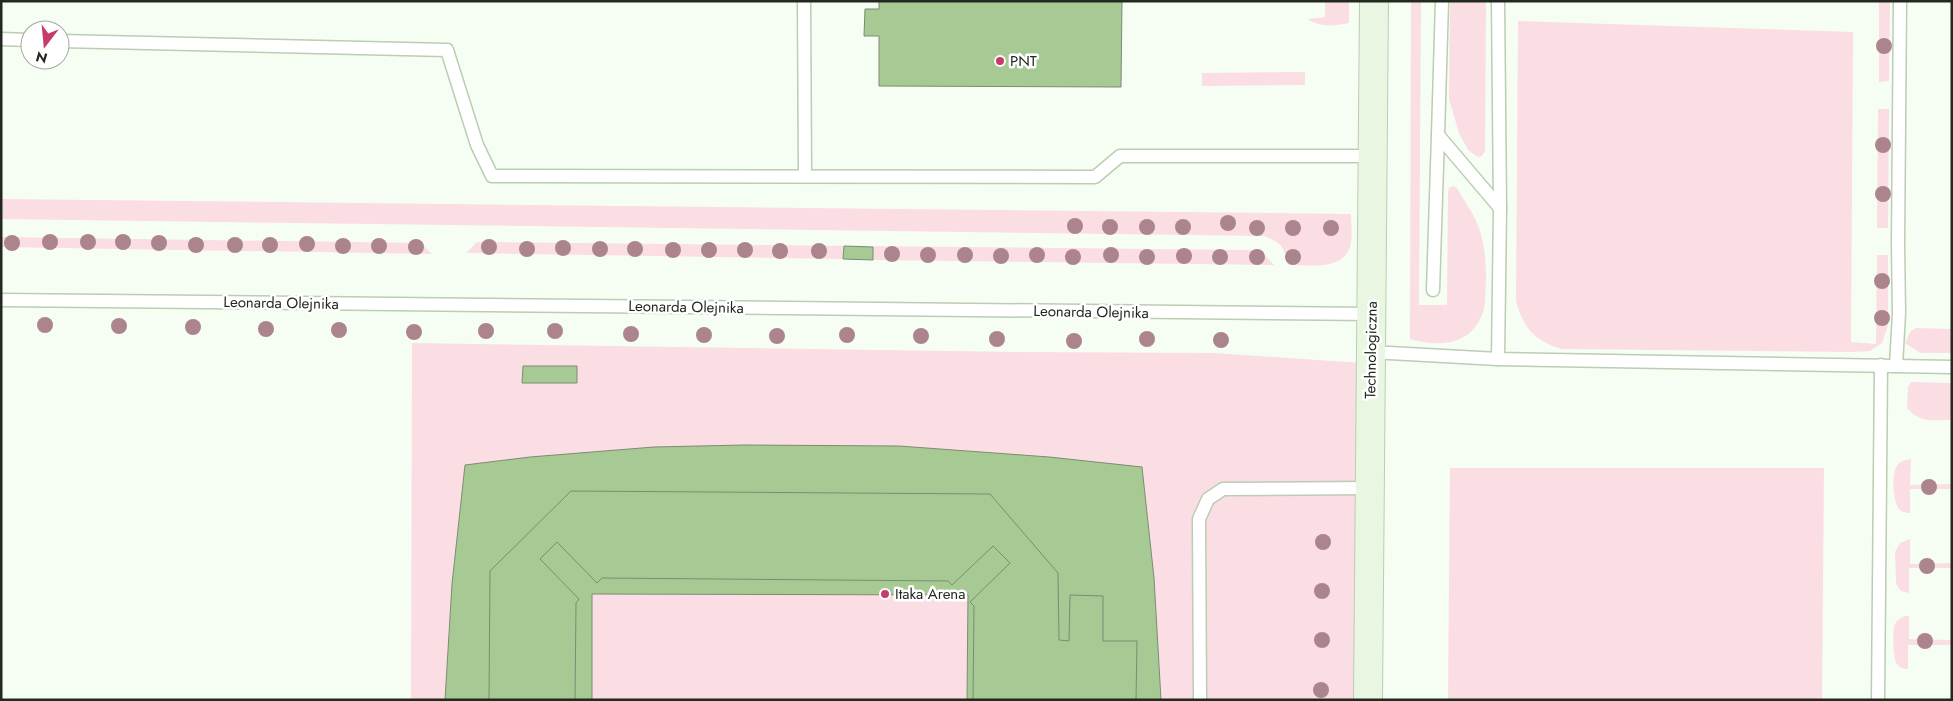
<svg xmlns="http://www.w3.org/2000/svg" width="1953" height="701" viewBox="0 0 1953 701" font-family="Jost,sans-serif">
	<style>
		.green { fill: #fadee4 }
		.building { fill: #a7ca94; stroke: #7b8c72 }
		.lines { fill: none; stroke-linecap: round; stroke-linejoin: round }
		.lane-casing { stroke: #bbcdb2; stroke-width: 15 }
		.secondary-casing { stroke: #bbcdb2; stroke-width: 30 }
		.lane { stroke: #fff; stroke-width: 12 }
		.secondary { stroke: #e9f7e2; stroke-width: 28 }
		.tree { fill: #ac848e }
		.poi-dot { fill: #c63a6c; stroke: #fff; stroke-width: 2 }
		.labels { text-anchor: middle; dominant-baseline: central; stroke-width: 5; stroke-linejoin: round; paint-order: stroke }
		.poi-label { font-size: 15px; fill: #22291f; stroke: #fff; text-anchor: start }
		.street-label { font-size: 15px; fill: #22291f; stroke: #fff }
	</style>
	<rect width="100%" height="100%" fill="#f6fef3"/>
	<g class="green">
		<path d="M 1325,1 L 1349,1 L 1349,23 C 1333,26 1323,28 1307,19 L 1325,17 Z"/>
		<path d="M 1411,1 L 1421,1 L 1419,305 L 1447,305 L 1448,192 L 1449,188 L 1453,186 L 1457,188 C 1464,201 1474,214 1479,228 C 1485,246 1486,263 1486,281 C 1485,290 1486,300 1484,308 C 1475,345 1441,348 1410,339 Z"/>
		<path d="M 1450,1 L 1486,1 L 1485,151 L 1482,156 L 1478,157 L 1468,150 L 1459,133 L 1449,99 Z"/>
		<path d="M 1879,1 L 1890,1 L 1889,81 L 1879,82 Z"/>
		<path d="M 1518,21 L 1853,32 L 1851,342 L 1876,344 L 1877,255 L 1888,255 L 1888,325 L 1882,343 L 1870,351 L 1851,352 L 1562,349 C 1535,341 1523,328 1516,301 Z"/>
		<path d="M 1305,72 L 1305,85 L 1202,86 L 1202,73 Z"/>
		<path d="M 1878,109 L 1889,109 L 1888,228 L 1877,228 Z"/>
		<path d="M 1,199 L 1351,214 C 1351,224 1353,237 1350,247 C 1342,271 1309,265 1289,265 C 1282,246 1284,244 1264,236 L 1,219 Z"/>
		<path d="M 1,237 L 421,243 L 432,254 L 1,247 Z"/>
		<path d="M 477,242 L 1250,250 L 1265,255 L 1274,265 L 873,260 L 873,247 L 844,246 L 843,259 L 466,253 Z"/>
		<path d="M 1916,328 L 1952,329 L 1952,353 L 1920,353 L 1905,343 L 1910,332 Z"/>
		<path d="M 412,343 L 1022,352 L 1214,353 L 1361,363 L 1357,700 L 411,700 Z"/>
		<path d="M 1911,382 L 1952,383 L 1952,420 C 1933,420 1921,424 1907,408 L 1908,387 Z"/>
		<path d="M 1911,459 L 1910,485 L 1952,484 L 1952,489 L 1910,489 L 1910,513 C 1906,513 1902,512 1899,509 C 1893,502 1891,474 1897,466 C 1900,461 1905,460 1911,459 Z"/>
		<path d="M 1450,468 L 1824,468 L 1822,700 L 1448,700 Z"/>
		<path d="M 1910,539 L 1910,564 L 1952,563 L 1952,568 L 1909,568 L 1909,593 L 1901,591 L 1896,584 L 1895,552 L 1900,543 Z"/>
		<path d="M 1905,616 L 1909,616 L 1909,639 L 1952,640 L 1952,645 L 1908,645 L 1908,669 C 1904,669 1900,668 1897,664 C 1893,659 1892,630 1895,624 C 1897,620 1901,618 1905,616 Z"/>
	</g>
	<g class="building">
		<path d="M 879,1 L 1122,1 L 1121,87 L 879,86 L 879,36 L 864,36 L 865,9 L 879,9 Z"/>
		<path d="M 844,246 L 873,247 L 873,260 L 843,259 Z"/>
		<path d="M 523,366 L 577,366 L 577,383 L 522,383 Z"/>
		<path d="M 744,445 L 899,446 L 1049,457 L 1142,467 L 1154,578 L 1161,700 L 967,700 L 968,595 L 592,594 L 592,700 L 445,700 L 452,584 L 465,465 L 530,457 L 654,447 Z"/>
		<path d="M 571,491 L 990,494 L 1058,573 L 1059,640 L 1069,641 L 1070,595 L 1103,596 L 1103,641 L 1137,641 L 1136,700 L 973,700 L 974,606 L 970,602 L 1010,563 L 993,546 L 952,585 L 948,581 L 602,578 L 597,583 L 557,542 L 540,559 L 579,599 L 576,603 L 575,700 L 489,700 L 490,571 Z"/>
	</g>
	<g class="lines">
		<g class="lane-casing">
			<g id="lane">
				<path d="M 804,1 L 805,176"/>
				<path d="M 1442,1 L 1438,135 L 1500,208 L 1498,359"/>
				<path d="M 1498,1 L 1500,208"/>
				<path d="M 1,39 L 30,40"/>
				<path d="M 60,41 L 447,50 L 477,145 L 492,176 L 1095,177 L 1120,156 L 1373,156"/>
				<path d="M 1433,290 L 1438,135"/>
				<path d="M 1,300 L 1371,314"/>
				<path d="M 1371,352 L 1498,359 L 1952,367"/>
				<path d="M 1896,366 L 1899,313 L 1898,244 L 1900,1"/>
				<path d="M 1200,700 L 1199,519 L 1208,499 L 1223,489 L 1369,488"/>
				<path d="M 1878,700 L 1881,365"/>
			</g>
		</g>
		<g class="secondary-casing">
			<path id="secondary" d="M 1368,700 L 1374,1"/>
		</g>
		<use href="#lane" class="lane"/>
		<use href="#secondary" class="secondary"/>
	</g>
	<g class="tree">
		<circle cx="1884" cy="46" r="8"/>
		<circle cx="1883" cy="145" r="8"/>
		<circle cx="1883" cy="194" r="8"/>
		<circle cx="1228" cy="223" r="8"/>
		<circle cx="1075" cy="226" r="8"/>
		<circle cx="1110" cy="227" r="8"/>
		<circle cx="1147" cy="227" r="8"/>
		<circle cx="1183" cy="227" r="8"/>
		<circle cx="1257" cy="228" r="8"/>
		<circle cx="1293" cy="228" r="8"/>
		<circle cx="1331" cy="228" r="8"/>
		<circle cx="50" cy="242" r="8"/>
		<circle cx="88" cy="242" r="8"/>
		<circle cx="123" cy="242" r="8"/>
		<circle cx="12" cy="243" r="8"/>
		<circle cx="159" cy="243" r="8"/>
		<circle cx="307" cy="244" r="8"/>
		<circle cx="196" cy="245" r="8"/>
		<circle cx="235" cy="245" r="8"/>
		<circle cx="270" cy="245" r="8"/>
		<circle cx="343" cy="246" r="8"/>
		<circle cx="379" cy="246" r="8"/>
		<circle cx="416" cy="247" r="8"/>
		<circle cx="489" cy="247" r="8"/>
		<circle cx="563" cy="248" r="8"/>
		<circle cx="527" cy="249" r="8"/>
		<circle cx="600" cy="249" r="8"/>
		<circle cx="635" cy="249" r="8"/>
		<circle cx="673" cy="250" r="8"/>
		<circle cx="709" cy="250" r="8"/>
		<circle cx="745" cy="250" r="8"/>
		<circle cx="780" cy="251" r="8"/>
		<circle cx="819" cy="251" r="8"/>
		<circle cx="892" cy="254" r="8"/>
		<circle cx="928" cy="255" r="8"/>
		<circle cx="965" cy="255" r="8"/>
		<circle cx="1037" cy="255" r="8"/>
		<circle cx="1111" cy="255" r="8"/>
		<circle cx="1001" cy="256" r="8"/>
		<circle cx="1184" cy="256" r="8"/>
		<circle cx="1073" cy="257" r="8"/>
		<circle cx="1147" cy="257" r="8"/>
		<circle cx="1220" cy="257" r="8"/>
		<circle cx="1257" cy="257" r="8"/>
		<circle cx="1293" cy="257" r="8"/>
		<circle cx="1882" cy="281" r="8"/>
		<circle cx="1882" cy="318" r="8"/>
		<circle cx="45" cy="325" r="8"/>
		<circle cx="119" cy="326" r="8"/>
		<circle cx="193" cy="327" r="8"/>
		<circle cx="266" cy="329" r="8"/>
		<circle cx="339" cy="330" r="8"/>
		<circle cx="486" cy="331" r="8"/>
		<circle cx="555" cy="331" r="8"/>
		<circle cx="414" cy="332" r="8"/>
		<circle cx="631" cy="334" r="8"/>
		<circle cx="704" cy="335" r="8"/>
		<circle cx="847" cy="335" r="8"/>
		<circle cx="777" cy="336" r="8"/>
		<circle cx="921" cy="336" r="8"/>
		<circle cx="997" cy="339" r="8"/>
		<circle cx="1147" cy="339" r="8"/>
		<circle cx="1221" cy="340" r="8"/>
		<circle cx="1074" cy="341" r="8"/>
		<circle cx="1929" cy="487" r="8"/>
		<circle cx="1323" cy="542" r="8"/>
		<circle cx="1927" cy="566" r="8"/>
		<circle cx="1322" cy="591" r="8"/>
		<circle cx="1322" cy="640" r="8"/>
		<circle cx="1925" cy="641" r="8"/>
		<circle cx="1321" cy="690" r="8"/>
	</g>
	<g class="poi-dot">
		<circle cx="1000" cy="61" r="5"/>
		<circle cx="885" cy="594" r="5"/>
	</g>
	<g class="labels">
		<g class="poi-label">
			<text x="1010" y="61">PNT</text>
			<text x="895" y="594">Itaka Arena</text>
		</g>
		<g class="street-label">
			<text transform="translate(281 303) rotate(1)">Leonarda Olejnika</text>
			<text transform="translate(686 307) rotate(1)">Leonarda Olejnika</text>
			<text transform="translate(1091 312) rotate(1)">Leonarda Olejnika</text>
			<text transform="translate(1371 350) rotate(-89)">Technologiczna</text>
		</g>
	</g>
	<rect width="1953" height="701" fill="none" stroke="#22291f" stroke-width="5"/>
	<g transform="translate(45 45) rotate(196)"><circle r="24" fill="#ffffff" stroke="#a7a9a5"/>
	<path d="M0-4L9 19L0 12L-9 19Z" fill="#c63a6c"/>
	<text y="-8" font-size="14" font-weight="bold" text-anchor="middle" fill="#22291f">N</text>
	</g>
</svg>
